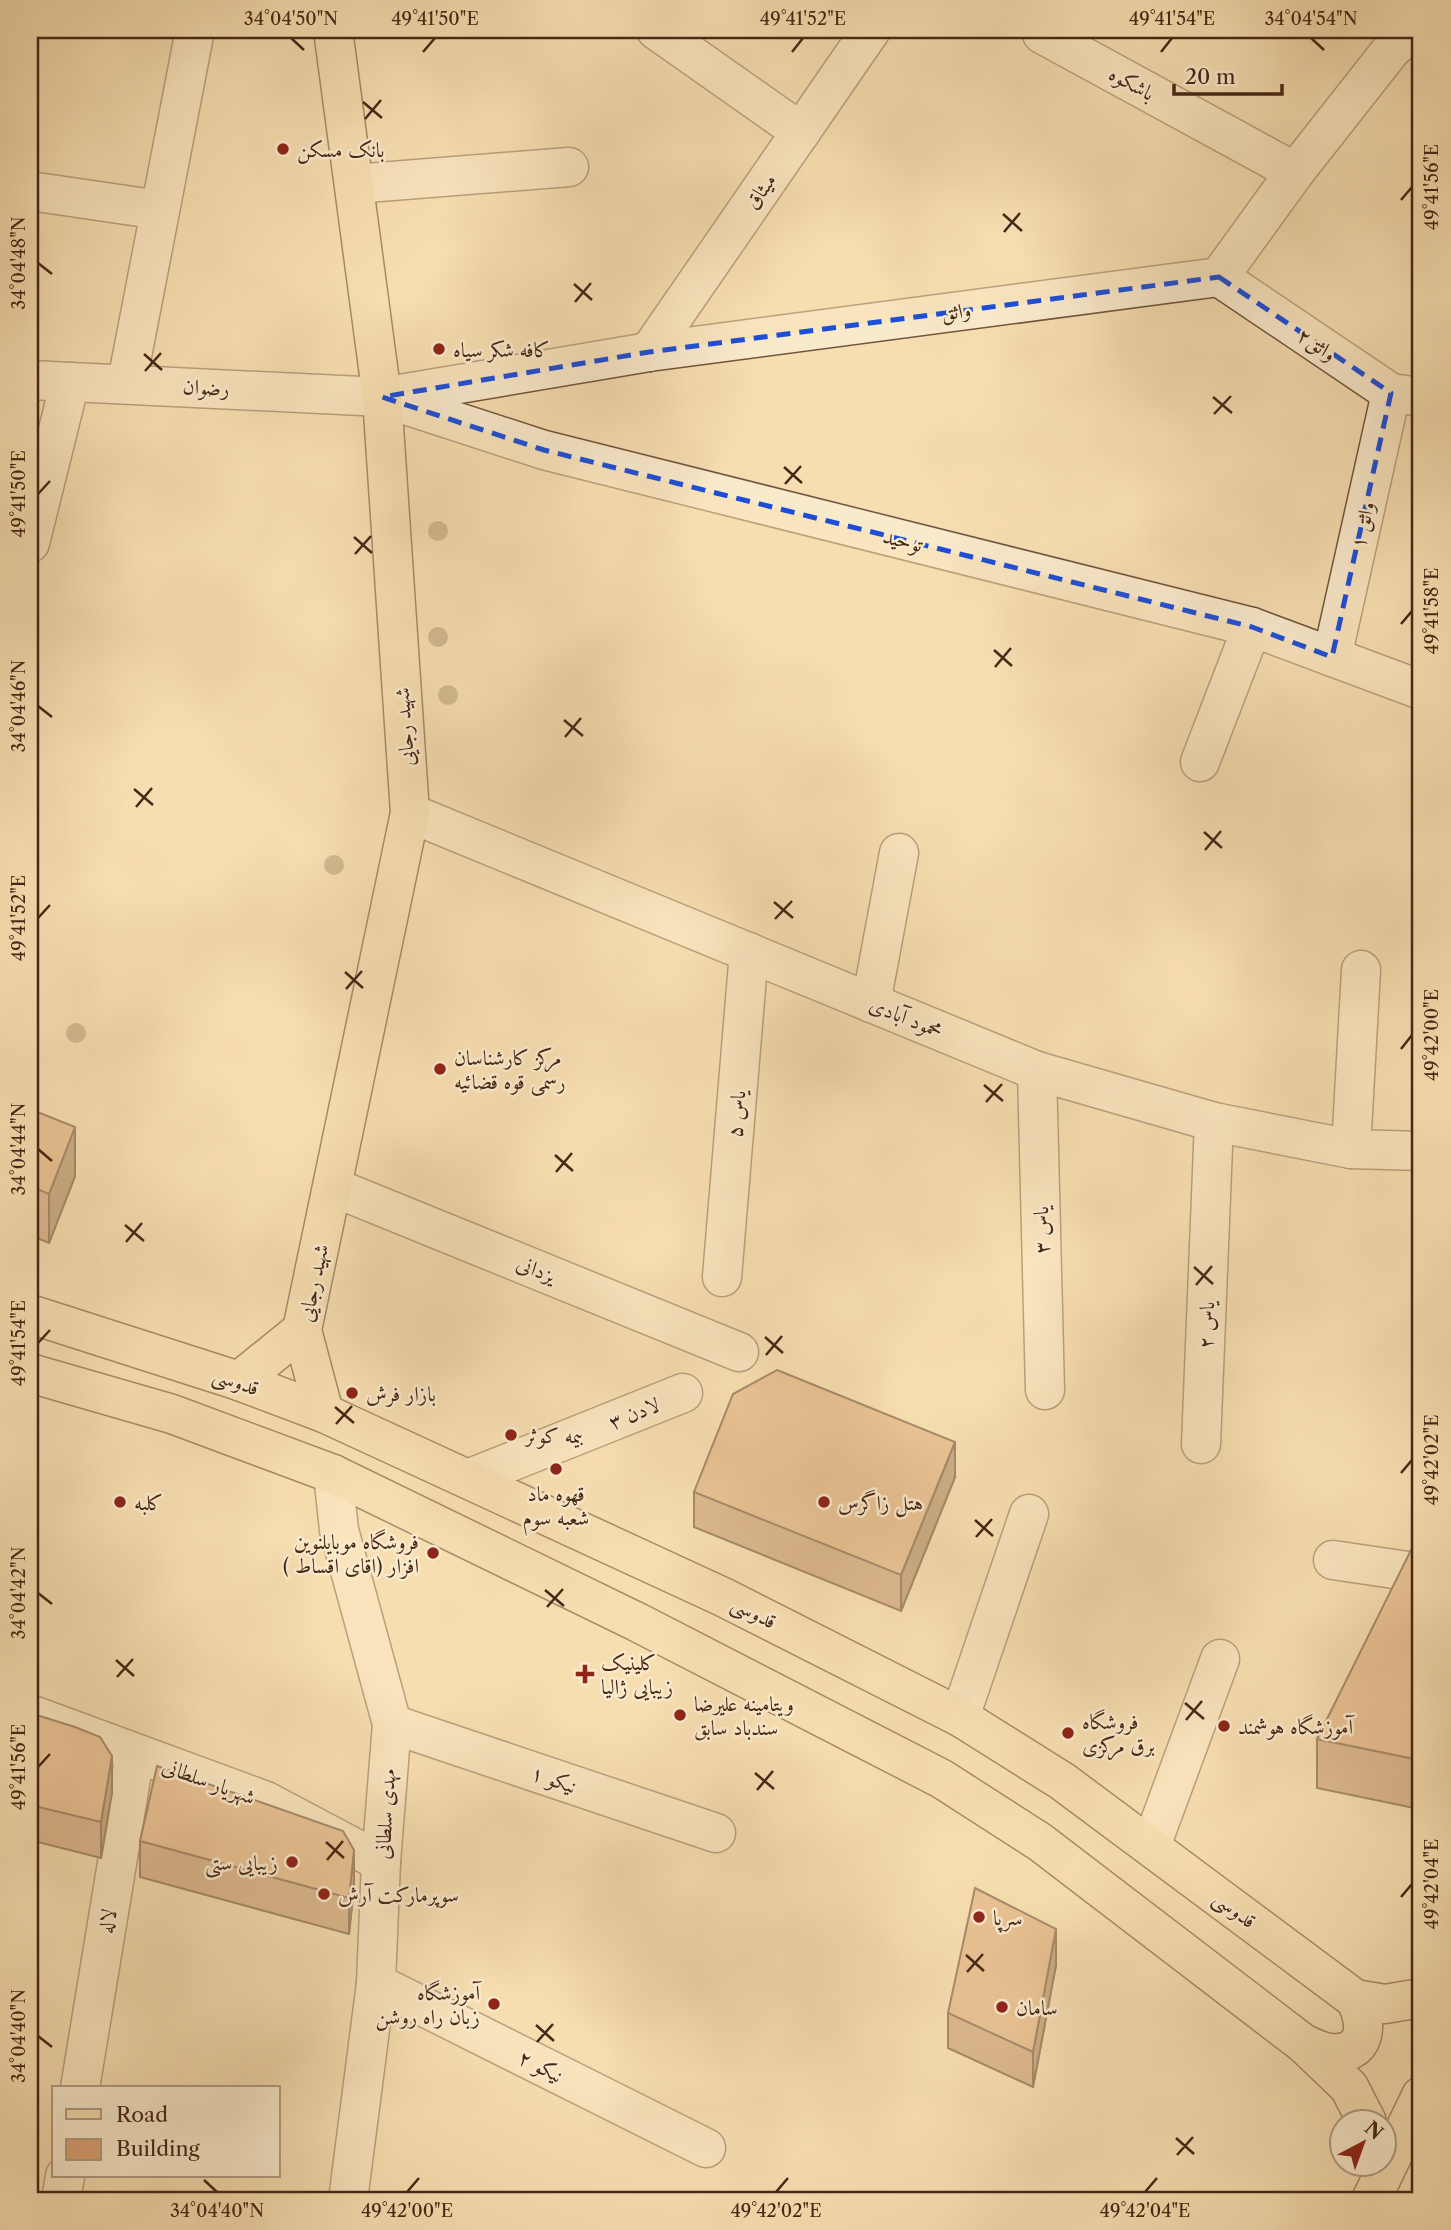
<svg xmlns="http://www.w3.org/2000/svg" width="1451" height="2230" viewBox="0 0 1451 2230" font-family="'Libre Caslon Text',Amiri,serif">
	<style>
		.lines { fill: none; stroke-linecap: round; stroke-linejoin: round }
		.minor-casing { stroke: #72553d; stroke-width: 41 }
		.major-casing { stroke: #462716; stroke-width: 41 }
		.minor { stroke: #faeacc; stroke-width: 38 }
		.major { stroke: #f7deb1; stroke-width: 38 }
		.tree { fill: #a68e6c }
		.wall { fill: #bc8d66; stroke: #462716; stroke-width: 2 }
		.shaded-wall { fill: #997353; stroke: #462716; stroke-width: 2 }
		.building { fill: #dba477; stroke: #462716; stroke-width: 2 }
		.marked { fill: none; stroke: #1d4ed8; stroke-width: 5; stroke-dasharray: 14 9; stroke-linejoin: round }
		.ticks { fill: none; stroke: #462716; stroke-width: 2.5 }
		.poi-dot { fill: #8f2418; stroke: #faeacc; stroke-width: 2.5 }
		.labels { text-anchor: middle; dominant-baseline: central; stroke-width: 5; stroke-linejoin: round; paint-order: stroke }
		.street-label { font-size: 21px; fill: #462716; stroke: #faeacc }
		.poi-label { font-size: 21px; fill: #462716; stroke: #faeacc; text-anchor: start }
		.neatline { fill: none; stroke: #462716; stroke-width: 2.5 }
		.ticks-label { font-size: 18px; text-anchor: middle; fill: #462716 }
	</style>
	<rect width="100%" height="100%" fill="#f7deb1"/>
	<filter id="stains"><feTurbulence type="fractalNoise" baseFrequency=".00286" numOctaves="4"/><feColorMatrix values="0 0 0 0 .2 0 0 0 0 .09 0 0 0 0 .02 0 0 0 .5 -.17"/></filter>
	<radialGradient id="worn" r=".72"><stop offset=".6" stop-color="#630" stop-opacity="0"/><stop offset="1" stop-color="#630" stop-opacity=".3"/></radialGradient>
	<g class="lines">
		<g class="minor-casing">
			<g id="minor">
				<path d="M 656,30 L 801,132"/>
				<path d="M 1042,34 L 1295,172"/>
				<path d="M 354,184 L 569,167"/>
				<path d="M 30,191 L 160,210"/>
				<path d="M 1219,277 L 1391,393 L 1421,397"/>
				<path d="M 649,352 L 871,30"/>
				<path d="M 30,380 L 382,397 L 649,352 L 1219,277 L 1295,172 L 1391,50 L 1413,30"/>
				<path d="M 127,382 L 195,30"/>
				<path d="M 384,398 L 544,450 L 1252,627 L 1421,690"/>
				<path d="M 30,543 L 70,382"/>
				<path d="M 1332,657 L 1391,393"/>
				<path d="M 1200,762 L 1252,627"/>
				<path d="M 410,813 L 1037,1071 L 1214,1122 L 1351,1149 L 1421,1151"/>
				<path d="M 871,1003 L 899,853"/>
				<path d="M 1037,1071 L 1045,1390"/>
				<path d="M 1351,1149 L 1361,970"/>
				<path d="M 333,1187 L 739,1352"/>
				<path d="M 722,1277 L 749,952"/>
				<path d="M 1201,1444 L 1214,1122"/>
				<path d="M 333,1474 L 339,1530 L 392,1724 L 381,1862 L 376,1983 L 348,2200"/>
				<path d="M 468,1479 L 683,1393"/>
				<path d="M 1333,1560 L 1421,1573"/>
				<path d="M 30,1714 L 266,1801 L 381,1862"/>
				<path d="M 960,1717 L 1029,1514"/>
				<path d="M 392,1724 L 716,1833"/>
				<path d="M 1151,1846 L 1220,1659"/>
				<path d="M 376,1983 L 706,2148"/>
				<path d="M 80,2088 L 135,1754"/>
				<path d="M 61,2200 L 65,2176"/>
			</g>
		</g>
		<g class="major-casing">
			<g id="major">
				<path d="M 30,1314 L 239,1381 L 324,1413 L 723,1597 L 960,1717 L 1062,1781 L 1355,1999 L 1385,2004 L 1421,1998"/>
				<path d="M 30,1373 L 172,1414 L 333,1474 L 637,1622 L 942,1779 L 1040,1842 L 1304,2044 L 1349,2087 L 1367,2122"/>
				<path d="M 239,1381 L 302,1330"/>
				<path d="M 324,1413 L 302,1330 L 410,813 L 382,397 L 333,30"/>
				<path d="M 1304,2044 C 1312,2047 1321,2052 1330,2053 C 1367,2056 1369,2024 1355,1999"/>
				<path d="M 1371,2200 L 1421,2096"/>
			</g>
		</g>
		<use href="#minor" class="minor"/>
		<use href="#major" class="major"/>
	</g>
	<g class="tree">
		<circle cx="438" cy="531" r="10"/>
		<circle cx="438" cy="637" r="10"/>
		<circle cx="448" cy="695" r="10"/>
		<circle cx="334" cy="865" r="10"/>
		<circle cx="76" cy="1033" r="10"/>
	</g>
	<g class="wall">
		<path d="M 30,1109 L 75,1176 L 49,1243 L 30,1235 Z"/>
		<path d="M 955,1477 L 901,1611 L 694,1527 L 694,1492 Z"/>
		<path d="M 1421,1543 L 1419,1809 L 1317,1788 L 1317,1739 Z"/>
		<path d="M 30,1713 L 112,1792 L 101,1858 L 30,1840 Z"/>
		<path d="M 140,1841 L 354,1886 L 349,1934 L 140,1877 Z"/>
		<path d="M 1056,1965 L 1033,2087 L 948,2048 L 948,2013 Z"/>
	</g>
	<g class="shaded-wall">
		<path d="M 75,1127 L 75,1176 L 49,1243 L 49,1194 Z"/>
		<path d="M 955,1442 L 955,1477 L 901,1611 L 901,1575 Z"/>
		<path d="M 1421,1755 L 1421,1804 L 1419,1809 L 1419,1760 Z"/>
		<path d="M 112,1756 L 112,1792 L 101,1858 L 101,1822 Z"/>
		<path d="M 354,1850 L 354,1886 L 349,1934 L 349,1898 Z"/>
		<path d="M 1056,1929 L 1056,1965 L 1033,2087 L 1033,2052 Z"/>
	</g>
	<g class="building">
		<path d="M 30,1109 L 75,1127 L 49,1194 L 30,1186 Z"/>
		<path d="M 777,1370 L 955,1442 L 901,1575 L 694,1492 L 733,1394 Z"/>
		<path d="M 1415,1542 L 1421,1543 L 1421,1755 L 1419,1760 L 1317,1739 Z"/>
		<path d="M 30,1713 L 75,1727 L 100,1737 L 112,1756 L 101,1822 L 30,1805 Z"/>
		<path d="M 157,1766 L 343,1831 L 354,1850 L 349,1898 L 140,1841 Z"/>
		<path d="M 975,1888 L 1056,1929 L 1033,2052 L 948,2013 Z"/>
	</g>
	<path d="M0 0H1451V2230H0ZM 1219,277 L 1391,393 L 1332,657 L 1252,627 L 544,450 L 382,397 L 649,352 Z" fill="#f7deb1" fill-opacity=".55" fill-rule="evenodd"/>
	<path class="marked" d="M 1219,277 L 1391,393 L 1332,657 L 1252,627 L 544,450 L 382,397 L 649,352 Z"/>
	<path class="ticks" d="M 291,38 L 304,50M 1311,38 L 1324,50M 423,52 L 435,38M 792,52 L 803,38M 1161,52 L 1172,38M 363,102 L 382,118M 365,119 L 381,100M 1401,200 L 1412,187M 1003,214 L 1022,231M 1004,232 L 1020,213M 38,263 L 52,274M 574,284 L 592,300M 575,302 L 591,283M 144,354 L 162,370M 145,371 L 161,353M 1213,397 L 1232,413M 1214,414 L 1231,396M 784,467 L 802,483M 785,484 L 801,466M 38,494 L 50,481M 354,537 L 372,553M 355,554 L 371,536M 1401,624 L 1412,611M 994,650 L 1012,666M 995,667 L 1011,648M 38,706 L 52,717M 564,720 L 583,736M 565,737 L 581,718M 134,789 L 153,805M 136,807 L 152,788M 1204,832 L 1222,848M 1205,850 L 1221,831M 774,902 L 793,918M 38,918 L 50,905M 775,919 L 792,901M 345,972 L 363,988M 346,989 L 362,971M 1401,1049 L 1412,1035M 984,1085 L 1003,1101M 986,1102 L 1002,1084M 38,1149 L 52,1161M 555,1155 L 573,1171M 556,1172 L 572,1153M 125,1225 L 144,1241M 126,1242 L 142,1223M 1194,1267 L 1213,1284M 1196,1285 L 1212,1266M 765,1337 L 783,1353M 38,1343 L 50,1330M 766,1355 L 782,1336M 335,1407 L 354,1423M 336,1424 L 352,1406M 1401,1473 L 1412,1460M 975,1520 L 993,1536M 976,1537 L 992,1519M 545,1590 L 564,1606M 38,1593 L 52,1604M 547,1607 L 563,1589M 116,1660 L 134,1676M 117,1677 L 133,1659M 1185,1703 L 1204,1719M 1186,1720 L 1202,1701M 38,1767 L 50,1754M 755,1773 L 774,1789M 757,1790 L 773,1771M 326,1842 L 344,1858M 327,1860 L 343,1841M 1401,1897 L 1412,1884M 966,1955 L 984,1971M 967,1972 L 983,1954M 536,2025 L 554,2041M 38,2036 L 52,2047M 537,2042 L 553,2024M 1176,2138 L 1194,2154M 1177,2155 L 1193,2137M 204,2180 L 217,2192M 407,2192 L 419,2178M 776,2192 L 788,2178M 1145,2192 L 1157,2178"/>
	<g class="poi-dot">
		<circle cx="283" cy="149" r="7"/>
		<circle cx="439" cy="349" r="7"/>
		<circle cx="440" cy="1069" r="7"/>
		<circle cx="352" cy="1393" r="7"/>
		<circle cx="511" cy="1435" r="7"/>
		<circle cx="556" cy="1469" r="7"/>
		<circle cx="120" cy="1502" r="7"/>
		<circle cx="824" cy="1502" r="7"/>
		<circle cx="433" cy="1553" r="7"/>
		<path d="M581.5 1663.5h7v7h7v7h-7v7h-7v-7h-7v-7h7z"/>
		<circle cx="680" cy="1715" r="7"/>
		<circle cx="1224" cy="1726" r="7"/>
		<circle cx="1068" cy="1733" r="7"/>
		<circle cx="292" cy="1862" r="7"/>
		<circle cx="324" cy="1894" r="7"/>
		<circle cx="979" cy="1917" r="7"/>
		<circle cx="494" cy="2004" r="7"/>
		<circle cx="1002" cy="2007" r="7"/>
	</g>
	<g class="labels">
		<g class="street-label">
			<text transform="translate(1132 83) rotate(29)">باشکوه</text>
			<text transform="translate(760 191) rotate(-55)">میثاق</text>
			<text transform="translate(956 311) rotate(-8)">واثق</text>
			<text transform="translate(1317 344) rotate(34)">واثق۲</text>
			<text transform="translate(206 387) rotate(3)">رضوان</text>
			<text transform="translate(1362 525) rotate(-77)">واثق ۱</text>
			<text transform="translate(903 540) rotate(14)">توحید</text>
			<text transform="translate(404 727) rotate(-94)">شهید رجایی</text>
			<text transform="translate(906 1017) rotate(22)">محمود آبادی</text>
			<text transform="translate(736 1114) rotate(-85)">یاس ۵</text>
			<text transform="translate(1041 1230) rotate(-91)">یاس ۳</text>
			<text transform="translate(536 1269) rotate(22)">یزدانی</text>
			<text transform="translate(313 1283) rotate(-78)">شهید رجایی</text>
			<text transform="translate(1206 1325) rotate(-88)">یاس ۲</text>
			<text transform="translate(236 1381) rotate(19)">قدوسی</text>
			<text transform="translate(634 1413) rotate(-22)">لادن ۳</text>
			<text transform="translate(754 1612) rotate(27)">قدوسی</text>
			<text transform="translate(554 1779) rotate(19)">نیکو ۱</text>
			<text transform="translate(209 1781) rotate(20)">شهریار سلطانی</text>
			<text transform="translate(385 1814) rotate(-86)">مهدی سلطانی</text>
			<text transform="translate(1235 1909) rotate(37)">قدوسی</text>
			<text transform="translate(107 1921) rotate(-81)">لاله</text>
			<text transform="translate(541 2066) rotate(27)">نیکو ۲</text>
		</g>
		<g class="poi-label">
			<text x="297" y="149">بانک مسکن</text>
			<text x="453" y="349">کافه شکر سیاه</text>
			<text x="454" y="1057">مرکز کارشناسان<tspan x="454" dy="24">رسمی قوه قضائیه</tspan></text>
			<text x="366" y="1393">بازار فرش</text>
			<text x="525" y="1435">بیمه کوثر</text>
			<text x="556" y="1493" text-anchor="middle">قهوه ماد<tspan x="556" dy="24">شعبه سوم</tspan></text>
			<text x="134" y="1502">کلبه</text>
			<text x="838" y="1502">هتل زاگرس</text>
			<text x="419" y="1541" text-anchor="end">فروشگاه موبایلنوین<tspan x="419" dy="24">افزار (اقای اقساط )</tspan></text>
			<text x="601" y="1662">کلینیک<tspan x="601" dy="24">زیبایی ژالیا</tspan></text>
			<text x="694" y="1703">ویتامینه علیرضا<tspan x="694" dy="24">سندباد سابق</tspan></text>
			<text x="1082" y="1721">فروشگاه<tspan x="1082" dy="24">برق مرکزی</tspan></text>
			<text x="1238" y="1726">آموزشگاه هوشمند</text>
			<text x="278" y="1862" text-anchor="end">زیبایی ستی</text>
			<text x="338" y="1894">سوپرمارکت آرش</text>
			<text x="993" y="1917">سرپا</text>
			<text x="480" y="1992" text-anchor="end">آموزشگاه<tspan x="480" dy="24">زبان راه روشن</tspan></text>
			<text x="1016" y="2007">سامان</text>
		</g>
	</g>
	<rect width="1451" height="2230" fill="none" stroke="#f7deb1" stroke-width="77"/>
	<rect x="52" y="2086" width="228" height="91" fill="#faeacc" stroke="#b29c83" stroke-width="2"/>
	<rect x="66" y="2109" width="35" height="10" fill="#f7deb1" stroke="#b29c83" stroke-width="2"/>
	<text x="116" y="2122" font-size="21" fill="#462716">Road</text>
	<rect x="66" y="2139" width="35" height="21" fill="#dba477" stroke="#b29c83" stroke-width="2"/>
	<text x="116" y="2156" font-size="21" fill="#462716">Building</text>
	<g transform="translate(1363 2143) rotate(41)"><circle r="33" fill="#faeacc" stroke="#b29c83" stroke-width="2"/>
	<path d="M0-5L12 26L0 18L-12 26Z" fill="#8f2418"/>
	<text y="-10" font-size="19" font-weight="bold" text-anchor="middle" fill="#462716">N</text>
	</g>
	<path d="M1174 84v10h108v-10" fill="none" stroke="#462716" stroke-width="3.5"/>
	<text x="1185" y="84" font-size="21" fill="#462716" stroke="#faeacc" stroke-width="5" paint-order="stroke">20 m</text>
	<rect x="38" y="38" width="1374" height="2154" class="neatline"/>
	<g class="ticks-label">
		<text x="291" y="25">34°04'50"N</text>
		<text x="435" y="25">49°41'50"E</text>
		<text x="803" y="25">49°41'52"E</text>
		<text x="1172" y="25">49°41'54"E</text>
		<text x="1311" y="25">34°04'54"N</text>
		<text transform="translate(1432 187) rotate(-90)" y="6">49°41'56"E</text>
		<text transform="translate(19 263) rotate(-90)" y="6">34°04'48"N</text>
		<text transform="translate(19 494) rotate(-90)" y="6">49°41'50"E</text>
		<text transform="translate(1432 611) rotate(-90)" y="6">49°41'58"E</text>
		<text transform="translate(19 706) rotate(-90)" y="6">34°04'46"N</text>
		<text transform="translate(19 918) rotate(-90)" y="6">49°41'52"E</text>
		<text transform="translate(1432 1035) rotate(-90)" y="6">49°42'00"E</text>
		<text transform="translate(19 1149) rotate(-90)" y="6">34°04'44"N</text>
		<text transform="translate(19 1343) rotate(-90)" y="6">49°41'54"E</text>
		<text transform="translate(1432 1460) rotate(-90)" y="6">49°42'02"E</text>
		<text transform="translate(19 1593) rotate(-90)" y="6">34°04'42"N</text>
		<text transform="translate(19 1767) rotate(-90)" y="6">49°41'56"E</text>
		<text transform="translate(1432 1884) rotate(-90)" y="6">49°42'04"E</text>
		<text transform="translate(19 2036) rotate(-90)" y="6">34°04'40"N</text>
		<text x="217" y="2217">34°04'40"N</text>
		<text x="407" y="2217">49°42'00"E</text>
		<text x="776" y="2217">49°42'02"E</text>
		<text x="1145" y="2217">49°42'04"E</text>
	</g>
	<rect width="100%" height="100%" filter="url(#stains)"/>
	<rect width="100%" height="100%" fill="url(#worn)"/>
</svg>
